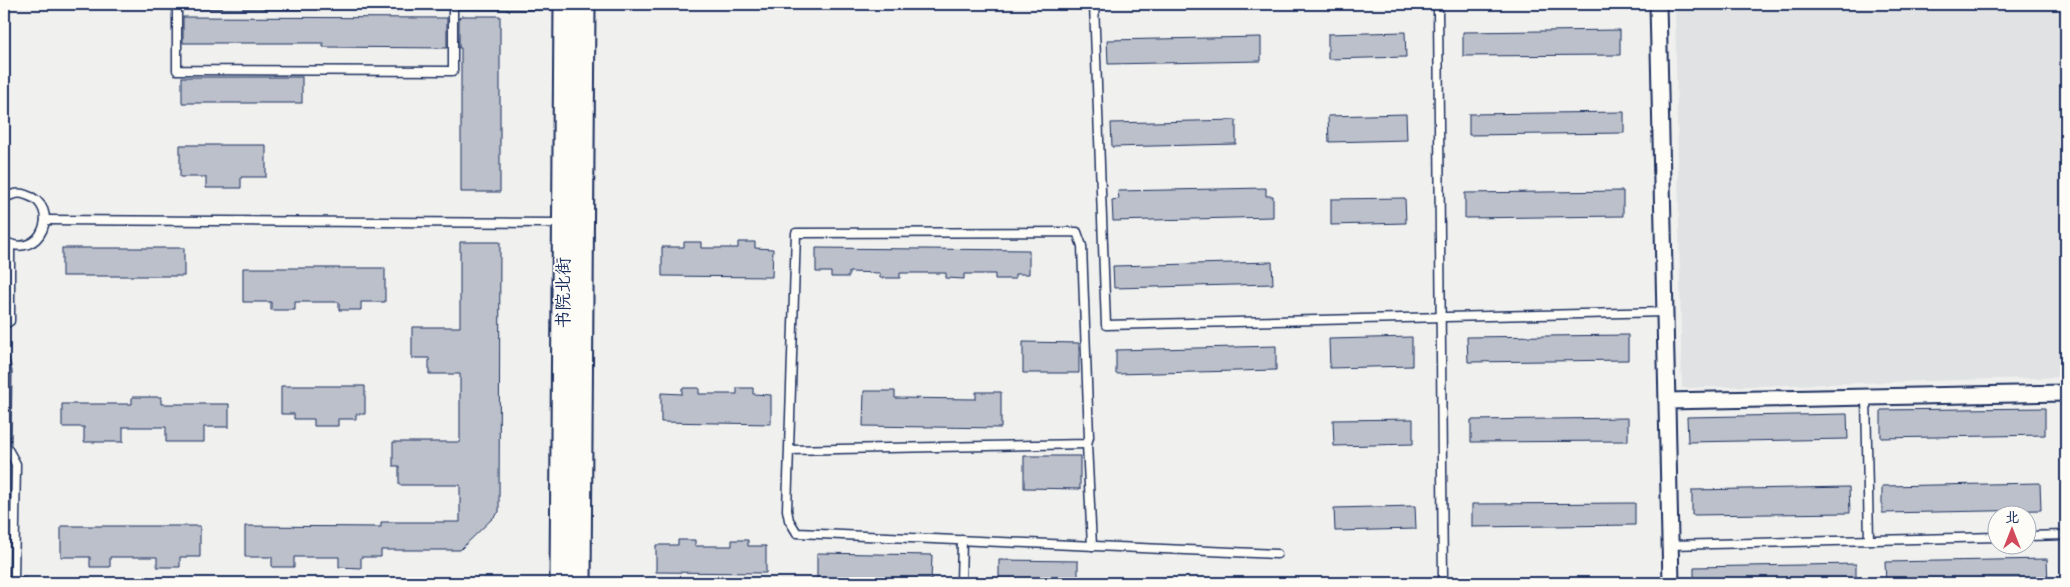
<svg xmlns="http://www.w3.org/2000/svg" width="2070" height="587" viewBox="0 0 2070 587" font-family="Mali,'LXGW WenKai TC',sans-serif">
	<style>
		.built { fill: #e0e2e3 }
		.building { fill: #bbc0ca; stroke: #1b2f5e }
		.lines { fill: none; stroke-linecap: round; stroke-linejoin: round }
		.lane-casing { stroke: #1b2f5e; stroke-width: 11 }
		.street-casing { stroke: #1b2f5e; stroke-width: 19 }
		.secondary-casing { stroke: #1b2f5e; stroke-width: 25 }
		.lane { stroke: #fdfcf7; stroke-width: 8 }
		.street { stroke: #fdfcf7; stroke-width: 15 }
		.secondary { stroke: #fdfcf7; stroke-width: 21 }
		.labels { text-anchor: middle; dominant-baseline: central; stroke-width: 4; stroke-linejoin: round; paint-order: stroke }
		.street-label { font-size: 18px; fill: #1b2f5e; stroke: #fdfcf7 }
	</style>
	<rect width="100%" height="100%" fill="#f0f0ee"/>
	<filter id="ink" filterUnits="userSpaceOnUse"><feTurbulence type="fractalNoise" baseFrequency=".02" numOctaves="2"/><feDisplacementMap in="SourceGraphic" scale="10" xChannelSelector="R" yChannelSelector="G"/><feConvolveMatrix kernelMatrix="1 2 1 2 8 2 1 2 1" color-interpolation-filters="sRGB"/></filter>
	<g filter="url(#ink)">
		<path class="built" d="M 1675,4 L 2066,4 L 2066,377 L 1682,388 Z"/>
		<g class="building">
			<path d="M 461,16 L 500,16 L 500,192 L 461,192 L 461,48 L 459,48 L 459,18 Z"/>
			<path d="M 183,17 L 447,18 L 447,48 L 323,47 L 323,43 L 183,43 Z"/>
			<path d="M 1620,30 L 1620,55 L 1463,56 L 1463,32 Z"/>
			<path d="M 1405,32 L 1406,57 L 1328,59 L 1328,34 Z"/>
			<path d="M 1261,37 L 1261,61 L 1108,64 L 1107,40 Z"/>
			<rect x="182" y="77" width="120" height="26"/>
			<path d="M 1624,112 L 1624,133 L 1469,135 L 1469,114 Z"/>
			<path d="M 1406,114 L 1407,140 L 1329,142 L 1328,116 Z"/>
			<path d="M 1236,120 L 1236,144 L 1112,147 L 1111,123 Z"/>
			<path d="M 180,145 L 266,145 L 266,177 L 241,177 L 241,188 L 206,188 L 206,177 L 180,177 Z"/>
			<path d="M 1266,188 L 1266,196 L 1273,196 L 1273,217 L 1113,221 L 1112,200 L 1119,199 L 1118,191 Z"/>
			<path d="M 1623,191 L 1623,216 L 1465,218 L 1465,193 Z"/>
			<path d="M 1405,198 L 1406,223 L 1331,225 L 1331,199 Z"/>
			<path d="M 460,242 L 500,242 L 499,512 L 460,550 L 381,550 L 381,557 L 361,557 L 361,568 L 339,567 L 339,557 L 294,557 L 294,567 L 272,567 L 272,557 L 245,557 L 245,526 L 381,527 L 381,522 L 460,522 L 460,485 L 399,485 L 399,466 L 393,466 L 393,442 L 460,442 L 460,374 L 429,374 L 429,358 L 412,358 L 412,327 L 460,327 Z"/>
			<path d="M 684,242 L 701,242 L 701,248 L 738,248 L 738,242 L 755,242 L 755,248 L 773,249 L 772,277 L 662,276 L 662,247 L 684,247 Z"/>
			<rect x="62" y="248" width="122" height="28"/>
			<path d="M 816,248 L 1029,250 L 1029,274 L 1015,274 L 1015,279 L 995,279 L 995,274 L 964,274 L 964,279 L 946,278 L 946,273 L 900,273 L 900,278 L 880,278 L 880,273 L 849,272 L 849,277 L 831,277 L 831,272 L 816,272 Z"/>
			<path d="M 1272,262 L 1273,284 L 1114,288 L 1113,266 Z"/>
			<path d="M 243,268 L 385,268 L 385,302 L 361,302 L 361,310 L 339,310 L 339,302 L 295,302 L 295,310 L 271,310 L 271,302 L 243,302 Z"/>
			<path d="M 1628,335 L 1628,360 L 1468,362 L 1467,337 Z"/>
			<path d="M 1412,337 L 1412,366 L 1330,368 L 1329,339 Z"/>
			<path d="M 1023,342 L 1079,343 L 1079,373 L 1023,373 Z"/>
			<path d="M 1276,346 L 1276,370 L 1116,374 L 1116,350 Z"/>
			<path d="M 281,386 L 365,386 L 365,414 L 356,414 L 356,419 L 338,419 L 338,426 L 314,426 L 314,419 L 294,419 L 294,414 L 281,414 Z"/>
			<path d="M 682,388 L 699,388 L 699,394 L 737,394 L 737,388 L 753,388 L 753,394 L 771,395 L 771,424 L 661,422 L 661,393 L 682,394 Z"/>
			<path d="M 864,391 L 895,391 L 895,398 L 976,399 L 976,392 L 1001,392 L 1001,428 L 863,426 Z"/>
			<path d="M 132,397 L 161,397 L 161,404 L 229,404 L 229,427 L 204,427 L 204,442 L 166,442 L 166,427 L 123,427 L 123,442 L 84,442 L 84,427 L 62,427 L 62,404 L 132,404 Z"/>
			<path d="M 2045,408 L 2045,435 L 1881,438 L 1881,410 Z"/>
			<path d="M 1847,414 L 1848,439 L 1688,442 L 1687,417 Z"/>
			<path d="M 1628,418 L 1628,441 L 1471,442 L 1471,420 Z"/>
			<path d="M 1413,419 L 1413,444 L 1334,446 L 1333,420 Z"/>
			<path d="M 1024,456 L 1080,456 L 1080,489 L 1024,488 Z"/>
			<path d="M 2040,483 L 2041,510 L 1882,513 L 1882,486 Z"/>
			<path d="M 1849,487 L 1850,513 L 1692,515 L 1692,490 Z"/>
			<path d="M 1635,503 L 1635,525 L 1472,527 L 1472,504 Z"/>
			<path d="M 1415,506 L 1416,529 L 1335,531 L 1334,508 Z"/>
			<path d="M 61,526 L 200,526 L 200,557 L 180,557 L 180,567 L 157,567 L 157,557 L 110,557 L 110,567 L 90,567 L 90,557 L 61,557 Z"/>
			<path d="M 678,540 L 695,540 L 695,546 L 732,546 L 732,540 L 748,540 L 748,546 L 766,546 L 766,573 L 656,572 L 656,545 L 678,545 Z"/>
			<path d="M 817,553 L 932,555 L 931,582 L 817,581 Z"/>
			<path d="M 2047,559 L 2048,583 L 1886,583 L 1885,562 Z"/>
			<path d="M 999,560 L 1078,561 L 1078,583 L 999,583 Z"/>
			<path d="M 1856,564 L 1856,583 L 1694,583 L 1694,567 Z"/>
		</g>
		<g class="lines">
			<g class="lane-casing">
				<g id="lane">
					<path d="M 177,4 L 177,70 L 453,71 L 453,4"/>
					<path d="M 177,4 L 565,5"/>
					<path d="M 1094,4 L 1106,325 L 1665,312"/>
					<path d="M 1436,4 L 1438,9 L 1443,583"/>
					<path d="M 4,199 C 10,194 19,192 26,195 C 63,206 40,262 4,241"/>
					<path d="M 45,220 L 563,223"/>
					<path d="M 4,325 L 10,321 L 10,244"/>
					<path d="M 4,358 L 7,372 L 6,446 L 16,464 L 14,581"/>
					<path d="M 1866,397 L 1869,540"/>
					<path d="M 1087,444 L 1092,546"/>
					<path d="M 789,450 L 1087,444 L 1089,437 L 1082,246 L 1077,232 L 796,233 L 787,510 L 789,520 L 797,533 L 1277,554"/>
					<path d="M 2028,536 L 2066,535"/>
					<path d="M 1670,545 L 1998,537"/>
					<path d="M 4,583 L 14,581 L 23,583"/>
					<path d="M 961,583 L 962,540"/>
				</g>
			</g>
			<g class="street-casing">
				<g id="street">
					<path d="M 1658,4 L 1671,583"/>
					<path d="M 1667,401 L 2066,393"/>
				</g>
			</g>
			<g class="secondary-casing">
				<g id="secondary">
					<path d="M 561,583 L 565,4"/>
					<path d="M 580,583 L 584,4"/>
				</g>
			</g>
			<use href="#lane" class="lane"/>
			<use href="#street" class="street"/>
			<use href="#secondary" class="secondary"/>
		</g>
	</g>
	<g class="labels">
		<g class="street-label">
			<text transform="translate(562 293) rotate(-90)">书院北街</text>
		</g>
	</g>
	<rect width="2070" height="587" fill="none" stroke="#fdfcf7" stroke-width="20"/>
	<rect x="10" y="10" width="2050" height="567" fill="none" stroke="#1b2f5e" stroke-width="2" filter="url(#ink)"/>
	<g transform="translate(2012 530)"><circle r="24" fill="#fdfcf7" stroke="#a3aaba"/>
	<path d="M0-4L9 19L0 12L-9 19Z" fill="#d1495b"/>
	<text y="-8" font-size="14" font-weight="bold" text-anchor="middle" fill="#1b2f5e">北</text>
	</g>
</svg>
